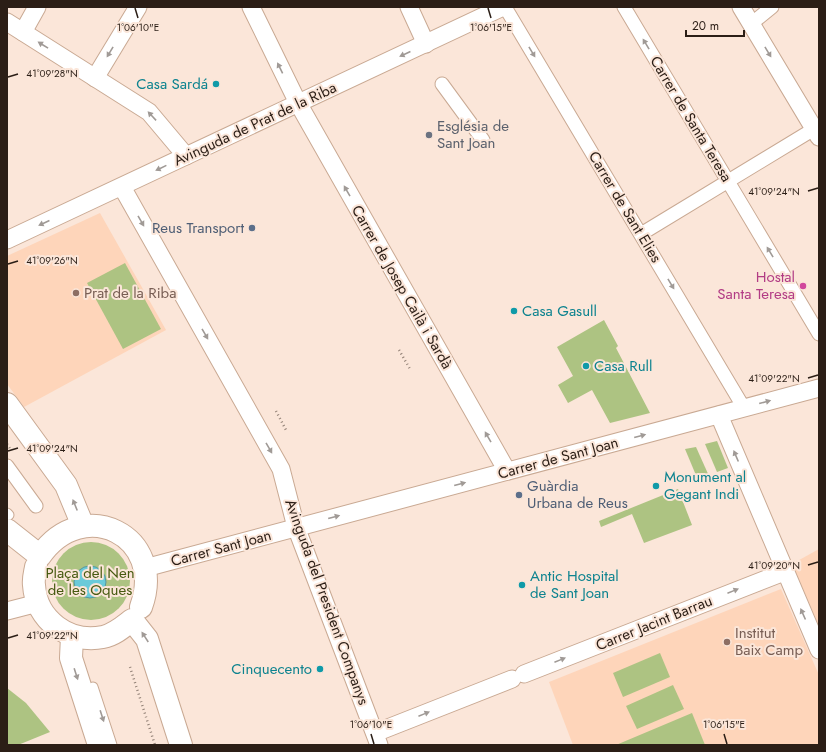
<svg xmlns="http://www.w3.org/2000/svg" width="826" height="752" viewBox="0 0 826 752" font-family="Jost,sans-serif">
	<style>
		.built { fill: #fed5ba }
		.green { fill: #adc382 }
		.water { fill: #6acad9; stroke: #57969e }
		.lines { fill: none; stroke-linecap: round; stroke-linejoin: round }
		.service-casing { stroke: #c9a993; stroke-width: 11 }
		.pedestrian-casing { stroke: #c9a993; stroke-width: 15 }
		.minor-casing { stroke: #c9a993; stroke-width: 19 }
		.tertiary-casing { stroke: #c9a993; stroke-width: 24 }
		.path { stroke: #938277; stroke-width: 2.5; stroke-dasharray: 1 3; stroke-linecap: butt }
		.service { stroke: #fff; stroke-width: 9 }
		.pedestrian { stroke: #fff; stroke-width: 13 }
		.minor { stroke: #fff; stroke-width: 17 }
		.tertiary { stroke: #fff; stroke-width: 22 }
		.oneway { fill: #a09a96 }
		.ticks { fill: none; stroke: #2b1e16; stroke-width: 1.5 }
		.culture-dot { fill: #0f9aa8; stroke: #fbe6d9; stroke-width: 1.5 }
		.worship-dot { fill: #6b7280; stroke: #fbe6d9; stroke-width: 1.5 }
		.service-dot { fill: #5c6f8a; stroke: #fbe6d9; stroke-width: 1.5 }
		.hotel-dot { fill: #d1479c; stroke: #fbe6d9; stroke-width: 1.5 }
		.education-dot { fill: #8d6e63; stroke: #fbe6d9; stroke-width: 1.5 }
		.labels { text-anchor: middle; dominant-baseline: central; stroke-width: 4; stroke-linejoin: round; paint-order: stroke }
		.culture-label { font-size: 15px; fill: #0d838f; stroke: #fbe6d9; text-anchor: start }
		.street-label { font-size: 15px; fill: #2b1e16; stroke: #fbe6d9 }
		.worship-label { font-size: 15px; fill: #5b616d; stroke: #fbe6d9; text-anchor: start }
		.service-label { font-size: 15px; fill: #4e5e75; stroke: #fbe6d9; text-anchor: end }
		.hotel-label { font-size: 15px; fill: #b23c85; stroke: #fbe6d9; text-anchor: end }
		.education-label { font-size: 15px; fill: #785e54; stroke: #fbe6d9; text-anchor: start }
		.park-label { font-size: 15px; fill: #475a11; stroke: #fbe6d9 }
		.ticks-label { font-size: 10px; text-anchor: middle; fill: #2b1e16; stroke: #fbe6d9; stroke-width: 4; stroke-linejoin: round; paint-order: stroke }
	</style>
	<rect width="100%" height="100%" fill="#fbe6d9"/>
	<g class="built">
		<path d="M 100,213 L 166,330 L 24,407 L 7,384 L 7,256 Z"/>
		<path d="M 819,549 L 819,626 L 792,564 Z"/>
		<path d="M 781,589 L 819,675 L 819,745 L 573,745 L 549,682 Z"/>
	</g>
	<g class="green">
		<path d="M 125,263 L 161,329 L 123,349 L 87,283 Z"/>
		<path d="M 604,320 L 618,346 L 616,348 L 650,413 L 610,423 L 592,390 L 568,403 L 558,385 L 573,376 L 557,347 Z"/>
		<path d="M 717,441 L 728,468 L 717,472 L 705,444 Z"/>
		<path d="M 696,447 L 709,476 L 698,480 L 685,449 Z"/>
		<path d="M 678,489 L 692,525 L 644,543 L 632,514 L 601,527 L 599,521 Z"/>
		<circle cx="91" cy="581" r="39"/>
		<path d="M 660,653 L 670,677 L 623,697 L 613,673 Z"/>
		<path d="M 673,685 L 684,709 L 637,729 L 626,706 Z"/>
		<path d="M 7,688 L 26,703 L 50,732 L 18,745 L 7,745 Z"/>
		<path d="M 692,713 L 705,745 L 616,745 Z"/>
	</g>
	<circle class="water" cx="90" cy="582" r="16"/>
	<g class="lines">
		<g class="service-casing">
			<g id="service">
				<path d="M 7,513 L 9,515"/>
				<path d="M 93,687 L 112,745"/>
			</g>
		</g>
		<g class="pedestrian-casing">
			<g id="pedestrian">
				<path d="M 505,7 L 744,408"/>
				<path d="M 624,7 L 819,334"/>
				<path d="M 751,24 L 772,7"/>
				<path d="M 442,84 L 483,140"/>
				<path d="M 641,234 L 814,129"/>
				<path d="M 7,466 L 36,506"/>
			</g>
		</g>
		<g class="minor-casing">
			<g id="minor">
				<path d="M 251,7 L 298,103 L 507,471"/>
				<path d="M 409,7 L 426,44"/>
				<path d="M 741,7 L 819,137"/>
				<path d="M 7,22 L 149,112 L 186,156"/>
				<path d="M 23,32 L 37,7"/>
				<path d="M 95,78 L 138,7"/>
				<path d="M 122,187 L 281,469 L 296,527 L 379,745"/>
				<path d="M 7,240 L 503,7"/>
				<path d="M 719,415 L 819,650"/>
				<path d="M 145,568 L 819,388"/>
				<path d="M 7,611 L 38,603"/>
				<path d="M 524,674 L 784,572"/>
				<path d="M 375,733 L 512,679"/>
			</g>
		</g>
		<g class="tertiary-casing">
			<g id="tertiary">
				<path d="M 7,404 L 66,485 L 83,526"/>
				<path d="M 7,530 L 40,556 C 83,494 167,536 141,607"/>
				<path d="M 36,567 C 35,573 33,579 34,585 C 36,620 69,644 103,637 C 114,635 123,627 132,620 L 147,639 L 181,745"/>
				<path d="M 72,636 L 71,658 L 99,745"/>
			</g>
		</g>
		<g class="path">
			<path d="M 399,350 L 410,369"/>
			<path d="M 276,411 L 286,430"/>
			<path d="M 7,444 L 11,450"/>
			<path d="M 130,667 L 155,745"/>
		</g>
		<use href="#service" class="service"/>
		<use href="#pedestrian" class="pedestrian"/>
		<use href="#minor" class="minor"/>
		<use href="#tertiary" class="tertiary"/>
	</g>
	<defs><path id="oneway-solid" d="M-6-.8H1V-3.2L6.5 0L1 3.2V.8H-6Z"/></defs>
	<g class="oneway">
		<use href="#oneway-solid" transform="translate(646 44) rotate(-121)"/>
		<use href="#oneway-solid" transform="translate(43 45) rotate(-148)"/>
		<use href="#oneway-solid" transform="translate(110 52) rotate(121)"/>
		<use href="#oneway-solid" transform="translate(532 52) rotate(59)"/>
		<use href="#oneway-solid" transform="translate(768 52) rotate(59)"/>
		<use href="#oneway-solid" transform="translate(405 54) rotate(155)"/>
		<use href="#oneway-solid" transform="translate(280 68) rotate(-116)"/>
		<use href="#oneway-solid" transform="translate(152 116) rotate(-133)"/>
		<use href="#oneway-solid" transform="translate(161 168) rotate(154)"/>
		<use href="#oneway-solid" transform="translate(347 191) rotate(-120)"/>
		<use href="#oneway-solid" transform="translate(141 221) rotate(60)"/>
		<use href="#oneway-solid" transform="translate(44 223) rotate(155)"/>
		<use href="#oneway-solid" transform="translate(770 252) rotate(-121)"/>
		<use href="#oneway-solid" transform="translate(671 284) rotate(59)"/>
		<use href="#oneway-solid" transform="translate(205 334) rotate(60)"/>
		<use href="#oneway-solid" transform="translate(765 402) rotate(-15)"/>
		<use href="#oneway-solid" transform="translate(640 436) rotate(-15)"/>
		<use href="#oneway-solid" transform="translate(488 437) rotate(-120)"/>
		<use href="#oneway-solid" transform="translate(269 448) rotate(60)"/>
		<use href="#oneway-solid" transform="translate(736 456) rotate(-113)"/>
		<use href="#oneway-solid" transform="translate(460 484) rotate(-15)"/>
		<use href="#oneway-solid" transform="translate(75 505) rotate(-112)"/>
		<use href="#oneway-solid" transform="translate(334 517) rotate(-15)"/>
		<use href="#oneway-solid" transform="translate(733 591) rotate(-22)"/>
		<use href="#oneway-solid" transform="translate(803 614) rotate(-114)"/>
		<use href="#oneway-solid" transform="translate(145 637) rotate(-123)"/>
		<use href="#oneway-solid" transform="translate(560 660) rotate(-22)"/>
		<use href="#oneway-solid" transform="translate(76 674) rotate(72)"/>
		<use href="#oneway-solid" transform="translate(424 714) rotate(-22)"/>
		<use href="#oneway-solid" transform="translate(102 716) rotate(72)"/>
	</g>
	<path class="ticks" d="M 135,8 L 138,18M 488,8 L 491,18M 8,77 L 18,74M 808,191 L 818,188M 8,264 L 18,261M 808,378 L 818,375M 8,451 L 18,448M 808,565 L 818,562M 8,638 L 18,635M 371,734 L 374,744M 724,734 L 727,744"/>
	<g class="culture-dot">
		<circle cx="216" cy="84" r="4"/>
		<circle cx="514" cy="311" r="4"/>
		<circle cx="586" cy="366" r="4"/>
		<circle cx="656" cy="486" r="4"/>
		<circle cx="522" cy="585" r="4"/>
		<circle cx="320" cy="669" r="4"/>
	</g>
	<circle class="worship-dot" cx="429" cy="135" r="4"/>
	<g class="service-dot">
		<circle cx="252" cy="228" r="4"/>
		<circle cx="519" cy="495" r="4"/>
	</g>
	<circle class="hotel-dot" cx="803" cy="286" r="4"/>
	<g class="education-dot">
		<circle cx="76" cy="293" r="4"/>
		<circle cx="727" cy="642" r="4"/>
	</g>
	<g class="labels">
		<g class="culture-label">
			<text x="208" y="84" text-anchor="end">Casa Sardá</text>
			<text x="522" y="311">Casa Gasull</text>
			<text x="594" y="366">Casa Rull</text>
			<text x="664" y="477">Monument al<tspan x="664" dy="17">Gegant Indi</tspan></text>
			<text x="530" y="576">Antic Hospital<tspan x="530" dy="17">de Sant Joan</tspan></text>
			<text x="312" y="669" text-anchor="end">Cinquecento</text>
		</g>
		<g class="street-label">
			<text transform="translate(691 119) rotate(59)">Carrer de Santa Teresa</text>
			<text transform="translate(255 124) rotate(-25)">Avinguda de Prat de la Riba</text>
			<text transform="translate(625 207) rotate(59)">Carrer de Sant Elies</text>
			<text transform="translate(402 287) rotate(60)">Carrer de Josep Cailà i Sardà</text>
			<text transform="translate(558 458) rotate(-15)">Carrer de Sant Joan</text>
			<text transform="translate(221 548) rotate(-15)">Carrer Sant Joan</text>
			<text transform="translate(327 602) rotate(70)">Avinguda del President Companys</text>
			<text transform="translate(654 623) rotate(-22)">Carrer Jacint Barrau</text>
		</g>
		<g class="worship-label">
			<text x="437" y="126">Església de<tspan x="437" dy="17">Sant Joan</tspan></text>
		</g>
		<g class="service-label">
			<text x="244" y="228">Reus Transport</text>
			<text x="527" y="486" text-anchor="start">Guàrdia<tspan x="527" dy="17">Urbana de Reus</tspan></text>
		</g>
		<g class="hotel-label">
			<text x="795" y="277">Hostal<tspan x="795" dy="17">Santa Teresa</tspan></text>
		</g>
		<g class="education-label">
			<text x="84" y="293">Prat de la Riba</text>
			<text x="735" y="633">Institut<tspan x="735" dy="17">Baix Camp</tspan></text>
		</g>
		<g class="park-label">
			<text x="90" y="573">Plaça del Nen<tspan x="90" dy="17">de les Oques</tspan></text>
		</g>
	</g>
	<g class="ticks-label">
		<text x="138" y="31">1°06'10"E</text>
		<text x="491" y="31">1°06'15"E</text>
		<text x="52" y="77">41°09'28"N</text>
		<text x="774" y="195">41°09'24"N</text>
		<text x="52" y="264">41°09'26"N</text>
		<text x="774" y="382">41°09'22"N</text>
		<text x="52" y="452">41°09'24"N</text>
		<text x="774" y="569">41°09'20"N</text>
		<text x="52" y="639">41°09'22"N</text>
		<text x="371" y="728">1°06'10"E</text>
		<text x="724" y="728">1°06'15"E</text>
	</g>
	<rect width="826" height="752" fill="none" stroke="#2b1e16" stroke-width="16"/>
	<path d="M686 30v6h58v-6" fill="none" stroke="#2b1e16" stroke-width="2"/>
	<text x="692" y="30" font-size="12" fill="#2b1e16" stroke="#fbe6d9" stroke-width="3" paint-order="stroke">20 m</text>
</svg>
